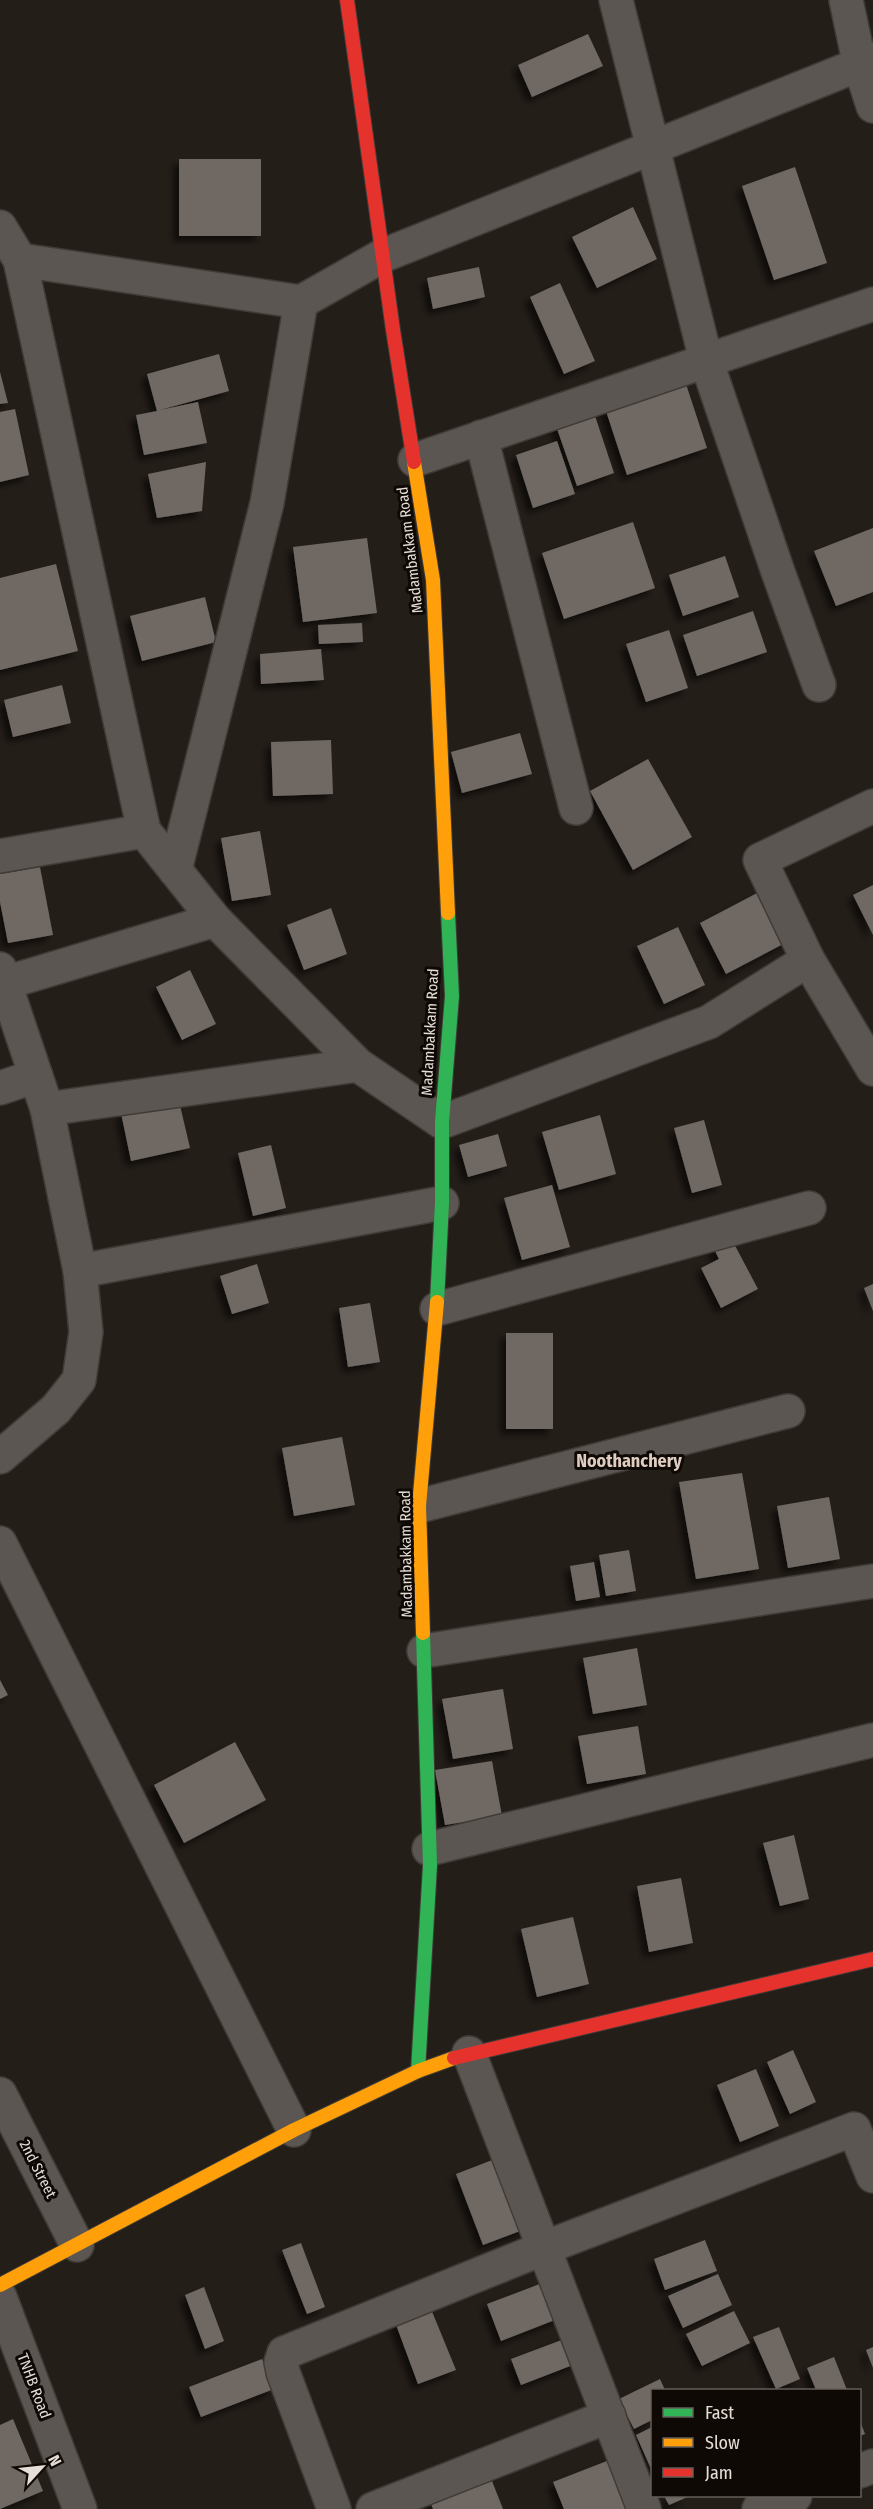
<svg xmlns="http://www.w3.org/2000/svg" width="873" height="2509" viewBox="0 0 873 2509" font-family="'Fira Sans Condensed',sans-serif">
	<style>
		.building { fill: #6f6964; filter: url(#shadow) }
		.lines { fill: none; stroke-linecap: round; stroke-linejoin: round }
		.street-casing { stroke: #403b37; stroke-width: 36 }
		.fast-casing { stroke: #403b37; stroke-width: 16 }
		.slow-casing { stroke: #403b37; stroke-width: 16 }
		.jam-casing { stroke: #403b37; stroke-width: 16 }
		.street { stroke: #5b5652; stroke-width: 33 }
		.fast { stroke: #30b455; stroke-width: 14 }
		.slow { stroke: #ff9f0a; stroke-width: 14 }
		.jam { stroke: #e5322d; stroke-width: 14 }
		.labels { text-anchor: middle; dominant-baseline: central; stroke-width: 6; stroke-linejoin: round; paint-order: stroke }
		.street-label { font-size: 15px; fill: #e5ddd6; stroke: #0e0905 }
		.quarter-label { font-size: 18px; font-weight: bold; fill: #decdc0; stroke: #0e0905 }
	</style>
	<defs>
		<filter id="shadow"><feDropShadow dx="-5.5" dy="5.5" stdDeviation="3" flood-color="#0009"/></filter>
	</defs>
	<rect width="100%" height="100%" fill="#241e19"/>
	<g class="building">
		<path d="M 588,34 L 603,66 L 532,97 L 518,65 Z"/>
		<rect x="179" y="159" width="82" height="77"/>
		<path d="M 795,167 L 827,263 L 774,280 L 742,186 Z"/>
		<path d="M 633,207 L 657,259 L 597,288 L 572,237 Z"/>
		<path d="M 479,267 L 485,297 L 433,309 L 427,278 Z"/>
		<path d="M 560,283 L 595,361 L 564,374 L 530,297 Z"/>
		<path d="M 219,354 L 229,391 L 160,410 L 198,402 L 207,443 L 144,455 L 136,415 L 157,411 L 147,374 Z"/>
		<path d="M 0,372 L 8,403 L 0,404 Z"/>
		<path d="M 685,381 L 707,448 L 627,475 L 605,408 Z"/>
		<path d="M 15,409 L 29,475 L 0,482 L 0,412 Z"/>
		<path d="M 593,410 L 614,473 L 577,486 L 555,423 Z"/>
		<path d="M 557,441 L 575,494 L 533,508 L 516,455 Z"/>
		<path d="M 206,462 L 202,511 L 157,518 L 148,474 Z"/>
		<path d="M 633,522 L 655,588 L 564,619 L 542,553 Z"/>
		<path d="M 873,528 L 873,592 L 836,606 L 814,551 Z"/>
		<path d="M 367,538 L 377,613 L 303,622 L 293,547 Z"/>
		<path d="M 725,556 L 739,597 L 683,616 L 669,575 Z"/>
		<path d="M 56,564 L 78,651 L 0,670 L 0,578 Z"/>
		<path d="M 205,597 L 216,642 L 142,661 L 130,616 Z"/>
		<path d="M 753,611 L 767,652 L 697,676 L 683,635 Z"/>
		<path d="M 362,623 L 363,642 L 319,644 L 318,625 Z"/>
		<path d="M 669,630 L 688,688 L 646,702 L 626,644 Z"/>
		<path d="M 321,649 L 324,680 L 261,684 L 260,654 Z"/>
		<path d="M 62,685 L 71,723 L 13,737 L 4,700 Z"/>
		<path d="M 520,733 L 532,774 L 462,793 L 451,752 Z"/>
		<path d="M 331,740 L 333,794 L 273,796 L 271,742 Z"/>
		<path d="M 648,759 L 692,837 L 633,870 L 590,791 Z"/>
		<path d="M 260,831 L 271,895 L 232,901 L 221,838 Z"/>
		<path d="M 40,867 L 53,935 L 8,943 L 0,902 L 0,874 Z"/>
		<path d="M 873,885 L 873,935 L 853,895 Z"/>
		<path d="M 761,891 L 787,942 L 726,974 L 700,923 Z"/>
		<path d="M 331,908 L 347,954 L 304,970 L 287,925 Z"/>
		<path d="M 678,927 L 705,985 L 664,1004 L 637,946 Z"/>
		<path d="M 190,970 L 216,1024 L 182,1040 L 156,987 Z"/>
		<path d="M 179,1101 L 190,1148 L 131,1161 L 121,1113 Z"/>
		<path d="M 600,1115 L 616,1174 L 559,1190 L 542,1132 Z"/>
		<path d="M 704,1120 L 722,1185 L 692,1193 L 674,1128 Z"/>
		<path d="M 498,1134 L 507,1166 L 468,1177 L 459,1145 Z"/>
		<path d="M 271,1145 L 286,1208 L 253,1216 L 238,1153 Z"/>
		<path d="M 552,1185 L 570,1247 L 522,1260 L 504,1198 Z"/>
		<path d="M 731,1238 L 758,1289 L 721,1308 L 701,1268 L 719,1259 L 713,1247 Z"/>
		<path d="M 257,1264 L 269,1303 L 232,1314 L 220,1276 Z"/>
		<path d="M 873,1284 L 873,1311 L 864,1288 Z"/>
		<path d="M 370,1303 L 380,1362 L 348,1367 L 339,1308 Z"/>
		<rect x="506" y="1333" width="47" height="96"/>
		<path d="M 342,1437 L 355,1505 L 294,1516 L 282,1448 Z"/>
		<path d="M 742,1473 L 759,1569 L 696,1579 L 679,1482 Z"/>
		<path d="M 829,1497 L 840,1559 L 788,1568 L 777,1506 Z"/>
		<path d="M 629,1550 L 636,1591 L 606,1596 L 599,1555 Z"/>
		<path d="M 594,1562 L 600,1597 L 576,1601 L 570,1566 Z"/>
		<path d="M 637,1648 L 647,1705 L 593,1714 L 583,1658 Z"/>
		<path d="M 0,1680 L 8,1695 L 0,1699 Z"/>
		<path d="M 503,1689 L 513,1749 L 453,1759 L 442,1699 Z"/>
		<path d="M 638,1726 L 646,1774 L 587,1784 L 578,1736 Z"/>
		<path d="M 235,1742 L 266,1800 L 184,1843 L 154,1785 Z"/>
		<path d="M 492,1761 L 502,1816 L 445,1825 L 435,1770 Z"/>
		<path d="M 794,1835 L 809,1899 L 780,1906 L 763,1843 Z"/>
		<path d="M 681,1878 L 693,1943 L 649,1952 L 637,1886 Z"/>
		<path d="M 573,1917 L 589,1984 L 537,1997 L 521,1929 Z"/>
		<path d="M 793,2050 L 816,2102 L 790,2114 L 767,2062 Z"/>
		<path d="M 756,2069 L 779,2126 L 740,2142 L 717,2085 Z"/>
		<path d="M 500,2157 L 528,2228 L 483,2245 L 456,2174 Z"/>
		<path d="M 705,2240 L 717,2271 L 665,2290 L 654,2259 Z"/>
		<path d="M 301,2243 L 325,2307 L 307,2314 L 282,2250 Z"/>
		<path d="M 718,2274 L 732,2305 L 683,2328 L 668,2296 Z"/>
		<path d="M 545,2282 L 560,2318 L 501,2341 L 487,2304 Z"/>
		<path d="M 204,2287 L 224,2341 L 205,2349 L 185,2295 Z"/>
		<path d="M 431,2309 L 456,2370 L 418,2384 L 395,2322 Z"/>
		<path d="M 734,2311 L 750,2343 L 702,2366 L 686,2334 Z"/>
		<path d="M 779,2327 L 800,2379 L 776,2389 L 753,2337 Z"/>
		<path d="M 567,2338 L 578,2363 L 521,2385 L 511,2359 Z"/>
		<path d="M 873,2347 L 873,2368 L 866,2350 Z"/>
		<path d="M 834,2357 L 847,2390 L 816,2390 L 807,2368 Z"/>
		<path d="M 262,2359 L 274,2389 L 201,2417 L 189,2387 Z"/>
		<path d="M 660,2379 L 665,2390 L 652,2390 L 652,2420 L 634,2429 L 619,2399 Z"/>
		<path d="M 13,2419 L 43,2491 L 0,2509 L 0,2425 Z"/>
		<path d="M 860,2421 L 865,2434 L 860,2436 Z"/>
		<path d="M 652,2427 L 652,2471 L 636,2435 Z"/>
		<path d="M 612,2459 L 631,2509 L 564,2509 L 553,2482 Z"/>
		<path d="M 492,2481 L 503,2509 L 433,2509 L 431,2504 Z"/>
		<path d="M 664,2496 L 690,2496 L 669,2505 Z"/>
	</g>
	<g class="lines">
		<g class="street-casing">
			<g id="street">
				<path d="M 616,0 L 706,360 L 777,569 L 819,685"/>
				<path d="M 846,0 L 860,66 L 873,106"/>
				<path d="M 0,227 L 20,260 L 301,302 L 382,256 L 873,59"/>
				<path d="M 20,260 L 144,831"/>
				<path d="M 481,437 L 576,808"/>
				<path d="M 415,460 L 873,304"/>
				<path d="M 873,806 L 760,860 L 808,960 L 873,1069"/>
				<path d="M 0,856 L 144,831 L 215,920 L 358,1065 L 442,1122 L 709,1022 L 808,960"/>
				<path d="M 175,870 L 267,503 L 301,302"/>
				<path d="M 0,969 L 47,1109 L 80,1271"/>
				<path d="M 5,983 L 215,920"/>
				<path d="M 0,1088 L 36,1076"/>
				<path d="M 47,1109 L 358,1065"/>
				<path d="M 437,1309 L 809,1208"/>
				<path d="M 0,1457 L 56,1409 L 79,1380 L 86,1332 L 80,1271 L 442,1203"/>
				<path d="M 419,1506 L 788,1411"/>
				<path d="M 0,1543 L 294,2130"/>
				<path d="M 424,1651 L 873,1581"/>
				<path d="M 429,1849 L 873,1740"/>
				<path d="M 469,2053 L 644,2509"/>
				<path d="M 0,2094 L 77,2245"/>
				<path d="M 0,2297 L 80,2509"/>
				<path d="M 860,2471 L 873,2466"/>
				<path d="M 334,2509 L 283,2372 L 281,2362 L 284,2353 L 544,2248 L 854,2129 L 873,2176"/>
				<path d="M 373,2509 L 609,2416"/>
				<path d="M 759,2509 L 795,2496"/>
			</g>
		</g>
		<g class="fast-casing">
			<g id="fast">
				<path d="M 437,1302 L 442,1203 L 442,1122 L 452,996 L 448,913"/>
				<path d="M 418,2071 L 430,1865 L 423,1633"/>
			</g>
		</g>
		<g class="slow-casing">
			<g id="slow">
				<path d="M 414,462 L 433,580 L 448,913"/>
				<path d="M 423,1633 L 419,1506 L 437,1302"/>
				<path d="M 0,2285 L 294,2130 L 418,2071 L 454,2058"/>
			</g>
		</g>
		<g class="jam-casing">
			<g id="jam">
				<path d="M 347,0 L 393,330 L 414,462"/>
				<path d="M 454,2058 L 873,1959"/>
			</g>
		</g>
		<use href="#street" class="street"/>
		<use href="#fast" class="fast"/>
		<use href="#slow" class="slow"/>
		<use href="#jam" class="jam"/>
	</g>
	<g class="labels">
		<g class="street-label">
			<text transform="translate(410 550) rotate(-97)">Madambakkam Road</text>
			<text transform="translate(430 1032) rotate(-87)">Madambakkam Road</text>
			<text transform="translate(406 1554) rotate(-91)">Madambakkam Road</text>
			<text transform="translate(38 2169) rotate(63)">2nd Street</text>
			<text transform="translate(34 2386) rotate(69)">TNHB Road</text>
		</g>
		<g class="quarter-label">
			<text x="629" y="1461">Noothanchery</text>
		</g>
	</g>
	<rect x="651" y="2389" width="210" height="108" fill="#0e0905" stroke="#645e59" stroke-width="1.5"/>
	<rect x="663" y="2408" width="30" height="9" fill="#30b455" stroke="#645e59" stroke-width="1.5"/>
	<text x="705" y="2419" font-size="18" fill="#e5ddd6">Fast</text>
	<rect x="663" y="2438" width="30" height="9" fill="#ff9f0a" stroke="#645e59" stroke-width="1.5"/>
	<text x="705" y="2449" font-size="18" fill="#e5ddd6">Slow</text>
	<rect x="663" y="2468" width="30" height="9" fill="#e5322d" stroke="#645e59" stroke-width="1.5"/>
	<text x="705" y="2479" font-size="18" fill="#e5ddd6">Jam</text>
	<g transform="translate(42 2467) rotate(63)" stroke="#0e0905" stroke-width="4.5" paint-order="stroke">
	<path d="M0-4.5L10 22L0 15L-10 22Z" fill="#e5ddd6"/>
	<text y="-9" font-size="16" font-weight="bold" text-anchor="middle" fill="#e5ddd6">N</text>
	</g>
</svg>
